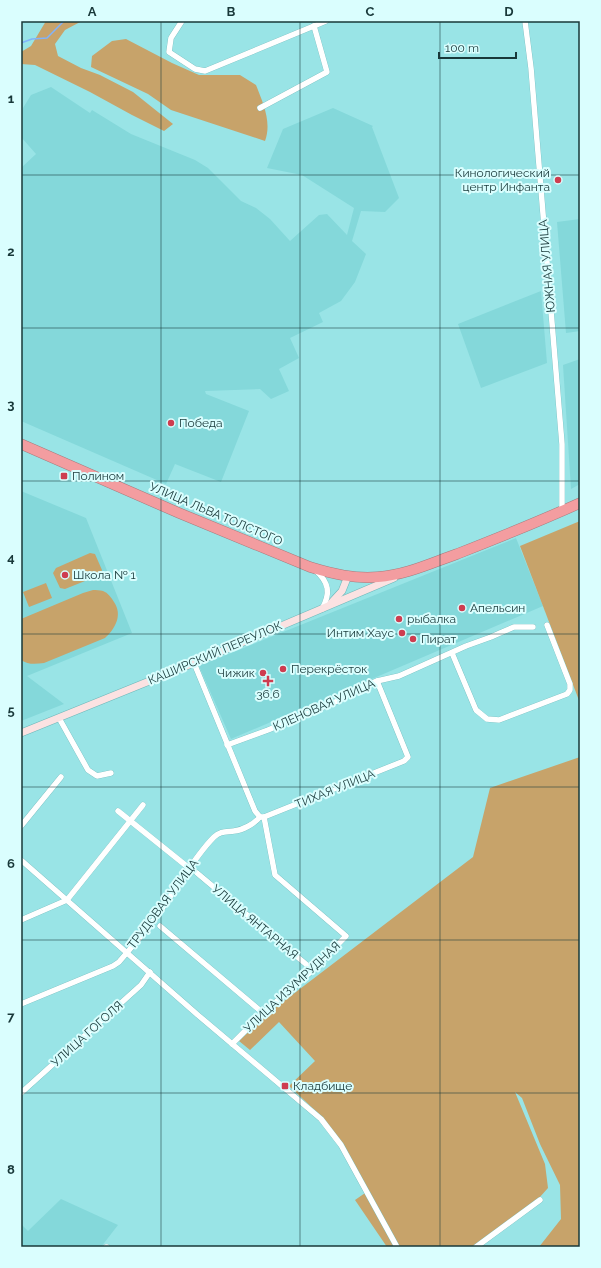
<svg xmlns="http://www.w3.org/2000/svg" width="601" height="1268" viewBox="0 0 601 1268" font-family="Raleway,sans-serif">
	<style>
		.built { fill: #84d8da }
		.green { fill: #c7a36a }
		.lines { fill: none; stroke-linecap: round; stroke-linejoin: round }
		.stream { stroke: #80b3fc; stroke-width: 1.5 }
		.street-casing { stroke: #6cb6b8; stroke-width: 6 }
		.secondary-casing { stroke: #6cb6b8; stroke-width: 8 }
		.highway-casing { stroke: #a67a7c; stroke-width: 11 }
		.street { stroke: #fff; stroke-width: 5.5 }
		.secondary { stroke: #fbe2e2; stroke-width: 7 }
		.highway { stroke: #f39da0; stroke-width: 10 }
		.grid { fill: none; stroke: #183839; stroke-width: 1; stroke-opacity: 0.55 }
		.poi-dot { fill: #ce3d50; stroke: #dafefe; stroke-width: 1.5 }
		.labels { text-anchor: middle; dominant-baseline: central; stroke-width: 4; stroke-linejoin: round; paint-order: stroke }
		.poi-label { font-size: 12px; fill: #183839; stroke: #dafefe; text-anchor: start }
		.street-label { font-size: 12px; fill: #183839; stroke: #dafefe }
		.neatline { fill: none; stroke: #183839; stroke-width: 1.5 }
		.grid-label { font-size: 13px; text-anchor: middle; font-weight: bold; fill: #183839 }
	</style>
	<rect width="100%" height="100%" fill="#99e4e6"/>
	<g class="built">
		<path d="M 51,87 L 90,113 L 92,110 L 131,134 L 195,160 L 208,168 L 241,201 L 256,208 L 270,219 L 290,241 L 319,215 L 327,214 L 347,235 L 354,208 L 302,175 L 267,168 L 283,129 L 333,108 L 373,126 L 372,127 L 399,198 L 385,212 L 361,211 L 352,241 L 366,254 L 355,282 L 341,301 L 319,313 L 323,322 L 290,338 L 299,358 L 279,369 L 289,391 L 271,399 L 260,389 L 205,391 L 206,394 L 249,411 L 221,482 L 175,464 L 166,484 L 21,421 L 21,168 L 36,154 L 21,137 L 21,115 L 23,108 L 31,95 Z"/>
		<path d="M 580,219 L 580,331 L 566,333 L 557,222 Z"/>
		<path d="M 541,291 L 547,363 L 481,388 L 458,324 Z"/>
		<path d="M 580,359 L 580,484 L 571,489 L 563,365 Z"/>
		<path d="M 21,491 L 86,518 L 132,633 L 27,676 L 64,704 L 21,721 Z"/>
		<path d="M 516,538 L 543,606 L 231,739 L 199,666 Z"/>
		<path d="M 61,1199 L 118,1225 L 101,1247 L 21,1247 L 21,1224 L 28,1231 Z"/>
	</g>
	<g class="green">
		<path d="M 46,21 L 82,21 L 65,30 L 55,44 L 58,56 L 81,68 L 100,75 L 133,92 L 173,124 L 164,131 L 132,115 L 90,92 L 35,65 L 21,64 L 21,52 L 31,46 Z"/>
		<path d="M 126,39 L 172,63 L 199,75 L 240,75 L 256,85 C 263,103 272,122 265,141 L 171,110 L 148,94 L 91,67 L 92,56 L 112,41 Z"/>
		<path d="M 580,521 L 580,703 L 520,546 Z"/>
		<path d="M 90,553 L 95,554 L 102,570 L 100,575 L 65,589 L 60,588 L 53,573 L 56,568 Z"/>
		<path d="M 46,583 L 52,598 L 29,607 L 23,592 Z"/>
		<path d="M 93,590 C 96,590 100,590 103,591 C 108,593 111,597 114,602 C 123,615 115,629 105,638 L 44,663 C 36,664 28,665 21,660 L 21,619 L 83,593 Z"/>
		<path d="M 580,757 L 580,1247 L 539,1247 L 561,1219 L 560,1185 L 540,1144 L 522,1098 L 515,1092 L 545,1164 L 548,1188 L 539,1198 L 479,1247 L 387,1247 L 355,1200 L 368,1191 L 321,1116 L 289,1086 L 315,1061 L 279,1022 L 250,1050 L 239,1041 L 271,1011 L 473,857 L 490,788 Z"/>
	</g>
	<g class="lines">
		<path class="stream" d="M 21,43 L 32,39 L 47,38 L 64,21"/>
		<g class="street-casing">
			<g id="street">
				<path d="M 182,21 L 171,38 L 169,52 L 195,69 L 205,71 L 326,21"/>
				<path d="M 525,21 L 531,68 L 562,444 L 562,511"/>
				<path d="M 260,108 L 327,72 L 314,26"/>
				<path d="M 315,570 C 329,582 331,593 322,609"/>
				<path d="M 452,653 L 476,710 L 487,719 L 499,720 L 567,694 L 570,690 L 570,684 L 547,625"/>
				<path d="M 194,663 L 255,811 L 260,817"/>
				<path d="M 59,718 L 88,770 L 97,776 L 111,773"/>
				<path d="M 227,745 L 268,730 L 328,705 L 342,699 L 351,691 L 377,681 L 399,676 L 466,646 L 491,637 L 500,633 L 514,627 L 533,627"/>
				<path d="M 118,811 L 189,868"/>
				<path d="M 261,817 L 264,817 L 404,761 L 408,757 L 377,681"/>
				<path d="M 21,826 L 61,777"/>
				<path d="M 21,860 L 199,1016 L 321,1119 L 341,1145 L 397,1247"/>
				<path d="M 197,873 L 313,970"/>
				<path d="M 21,920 L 67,900 L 143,805"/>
				<path d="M 160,926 L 263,1013"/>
				<path d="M 21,1004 L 113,966 L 119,962 C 135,943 152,925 165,904 C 181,882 195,856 214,837 C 220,831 226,832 234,831 C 243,830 254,824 260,817"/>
				<path d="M 232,1044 L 263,1013 L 313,970 L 346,936 L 275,875 L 264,817"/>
				<path d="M 21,1093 L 141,985 L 150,972"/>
				<path d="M 106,1247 L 107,1247"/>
				<path d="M 476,1247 L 540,1200"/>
			</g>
		</g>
		<g class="secondary-casing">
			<g id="secondary">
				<path d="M 331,603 L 342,591 L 348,576"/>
				<path d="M 21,733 L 194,663 L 394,578"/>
			</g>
		</g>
		<g class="highway-casing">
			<path id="highway" d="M 21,444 L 179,513 L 310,567 C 333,574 354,579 378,577 C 406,575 431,563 457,554 C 498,538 540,521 580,503"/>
		</g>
		<use href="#street" class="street"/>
		<use href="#secondary" class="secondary"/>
		<use href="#highway" class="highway"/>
	</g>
	<path class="grid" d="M 161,21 L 161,1247M 300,21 L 300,1247M 440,21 L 440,1247M 21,175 L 580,175M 21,328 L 580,328M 21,481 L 580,481M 21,634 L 580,634M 21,787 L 580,787M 21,940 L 580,940M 21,1093 L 580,1093"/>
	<g class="poi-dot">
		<circle cx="558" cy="180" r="4"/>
		<circle cx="171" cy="423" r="4"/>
		<rect x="60" y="472" width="8" height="8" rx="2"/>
		<circle cx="65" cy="575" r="4"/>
		<circle cx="462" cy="608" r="4"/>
		<circle cx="399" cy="619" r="4"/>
		<circle cx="402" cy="633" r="4"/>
		<circle cx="413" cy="639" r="4"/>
		<circle cx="283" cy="669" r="4"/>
		<circle cx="263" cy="673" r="4"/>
		<path d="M266 675h4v4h4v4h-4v4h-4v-4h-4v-4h4z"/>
		<rect x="281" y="1082" width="8" height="8" rx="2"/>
	</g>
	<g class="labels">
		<g class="poi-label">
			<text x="550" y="173" text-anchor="end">Кинологический<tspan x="550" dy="14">центр Инфанта</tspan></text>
			<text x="179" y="423">Победа</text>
			<text x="72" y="476">Полином</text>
			<text x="73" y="575">Школа № 1</text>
			<text x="470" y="608">Апельсин</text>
			<text x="407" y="619">рыбалка</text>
			<text x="394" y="633" text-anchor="end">Интим Хаус</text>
			<text x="421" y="639">Пират</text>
			<text x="291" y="669">Перекрёсток</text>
			<text x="255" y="673" text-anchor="end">Чижик</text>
			<text x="268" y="694" text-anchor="middle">36,6</text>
			<text x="293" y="1086">Кладбище</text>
		</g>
		<g class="street-label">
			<text transform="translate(547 266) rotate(-95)">ЮЖНАЯ УЛИЦА</text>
			<text transform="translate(216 514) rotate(23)">УЛИЦА ЛЬВА ТОЛСТОГО</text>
			<text transform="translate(215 653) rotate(-23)">КАШИРСКИЙ ПЕРЕУЛОК</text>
			<text transform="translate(324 705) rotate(-24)">КЛЕНОВАЯ УЛИЦА</text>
			<text transform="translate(335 789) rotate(-22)">ТИХАЯ УЛИЦА</text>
			<text transform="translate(163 904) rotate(-53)">ТРУДОВАЯ УЛИЦА</text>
			<text transform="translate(255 922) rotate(40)">УЛИЦА ЯНТАРНАЯ</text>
			<text transform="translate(292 987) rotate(-43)">УЛИЦА ИЗУМРУДНАЯ</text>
			<text transform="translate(87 1034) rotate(-42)">УЛИЦА ГОГОЛЯ</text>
		</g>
	</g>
	<rect width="601" height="1268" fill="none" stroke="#dafefe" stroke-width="44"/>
	<path d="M439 52v6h77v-6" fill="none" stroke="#183839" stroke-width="2"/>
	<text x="445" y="52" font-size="12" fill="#183839" stroke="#dafefe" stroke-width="3" paint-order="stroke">100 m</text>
	<rect x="22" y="22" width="557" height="1224" class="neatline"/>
	<g class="grid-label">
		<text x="92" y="16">A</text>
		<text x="231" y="16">B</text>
		<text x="370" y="16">C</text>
		<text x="509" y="16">D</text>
		<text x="11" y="103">1</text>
		<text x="11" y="256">2</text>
		<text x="11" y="409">3</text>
		<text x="11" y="562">4</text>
		<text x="11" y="715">5</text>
		<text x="11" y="868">6</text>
		<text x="11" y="1021">7</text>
		<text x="11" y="1174">8</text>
	</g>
</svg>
